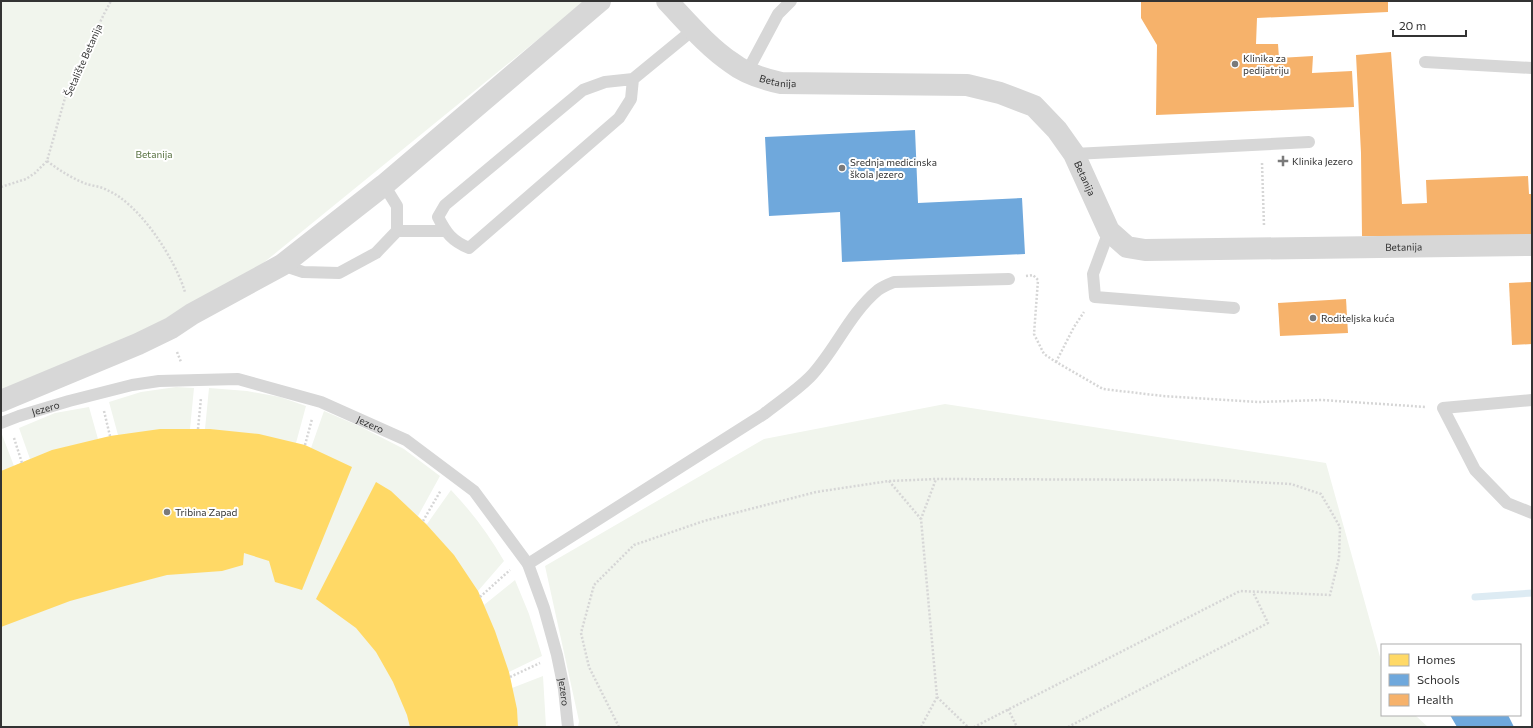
<svg xmlns="http://www.w3.org/2000/svg" width="1533" height="728" viewBox="0 0 1533 728" font-family="Commissioner,sans-serif">
	<style>
		.green { fill: #f1f5ed }
		.homes { fill: #ffd966 }
		.schools { fill: #6fa8dc }
		.health { fill: #f6b26b }
		.lines { fill: none; stroke-linecap: round; stroke-linejoin: round }
		.stream { stroke: #ddebf3; stroke-width: 7 }
		.path { stroke: #d6d6d6; stroke-width: 2.5; stroke-dasharray: 2 2; stroke-linecap: butt }
		.lane { stroke: #d7d7d7; stroke-width: 12 }
		.street { stroke: #d7d7d7; stroke-width: 22 }
		.poi-dot { fill: #7a7a7a; stroke: #fff; stroke-width: 1.5 }
		.labels { text-anchor: middle; dominant-baseline: central; stroke-width: 4; stroke-linejoin: round; paint-order: stroke }
		.poi-label { font-size: 10px; fill: #333; stroke: #fff; text-anchor: start }
		.street-label { font-size: 10px; fill: #333; stroke: #fff }
		.park-label { font-size: 10px; fill: #56703f; stroke: #fff }
	</style>
	<rect width="100%" height="100%" fill="#fff"/>
	<g class="green">
		<path d="M 1,1 L 585,1 L 197,317 L 1,405 Z"/>
		<path d="M 176,387 L 194,388 L 190,429 L 205,429 L 209,388 L 247,391 L 280,397 L 306,406 L 296,443 L 311,448 L 324,411 L 359,426 L 404,449 L 440,476 L 418,516 L 427,524 L 451,490 C 472,512 489,535 504,561 L 478,591 L 484,605 L 515,580 L 529,614 L 542,656 L 509,672 L 512,688 L 543,676 L 546,727 L 1,727 L 1,432 L 14,466 L 30,459 L 19,428 L 55,413 L 89,407 L 98,439 L 118,435 L 109,402 L 141,392 Z"/>
		<path d="M 945,404 L 1326,463 L 1382,664 L 1382,715 L 1415,715 L 1428,727 L 578,727 L 579,721 L 545,566 L 764,439 Z"/>
	</g>
	<g class="homes">
		<path d="M 160,429 L 210,429 L 259,434 L 305,445 L 352,467 L 302,590 L 275,582 L 269,561 L 244,553 L 243,565 L 222,571 L 167,575 L 121,587 L 70,601 L 1,627 L 1,471 L 52,450 L 110,436 Z"/>
		<path d="M 376,482 L 391,491 L 427,525 L 454,555 L 478,591 L 495,631 L 509,672 L 517,709 L 518,727 L 410,727 L 407,715 L 393,682 L 376,652 L 356,628 L 316,599 Z"/>
	</g>
	<g class="schools">
		<path d="M 915,130 L 918,203 L 1022,198 L 1025,254 L 842,262 L 840,212 L 769,216 L 765,137 Z"/>
		<path d="M 1450,715 L 1508,715 L 1514,727 L 1457,727 Z"/>
	</g>
	<g class="health">
		<path d="M 1141,1 L 1388,1 L 1388,12 L 1257,18 L 1256,44 L 1278,44 L 1279,58 L 1313,56 L 1312,73 L 1352,71 L 1354,107 L 1156,115 L 1157,45 L 1141,18 Z"/>
		<path d="M 1391,52 L 1402,204 L 1427,203 L 1426,180 L 1528,176 L 1529,194 L 1532,194 L 1532,238 L 1362,236 L 1361,153 L 1356,55 Z"/>
		<path d="M 1532,282 L 1532,344 L 1512,345 L 1509,283 Z"/>
		<path d="M 1346,299 L 1348,333 L 1280,336 L 1278,303 Z"/>
	</g>
	<g class="lines">
		<path class="stream" d="M 1475,597 L 1532,593"/>
		<g class="path">
			<path d="M 47,161 C 59,170 70,177 84,183 C 91,186 100,186 107,190 C 140,204 175,259 185,292"/>
			<path d="M 1262,163 L 1264,226"/>
			<path d="M 1,187 L 26,179 L 35,173 L 47,161 L 67,91 L 104,14 L 111,1"/>
			<path d="M 1026,276 L 1033,275 L 1038,280 L 1034,334 L 1044,354 L 1056,362 L 1103,389 L 1163,396 L 1259,402 L 1322,400 L 1426,407"/>
			<path d="M 177,352 L 181,362"/>
			<path d="M 1056,362 L 1074,327 L 1084,312"/>
			<path d="M 104,411 L 110,436"/>
			<path d="M 198,429 L 201,398"/>
			<path d="M 14,438 L 22,463"/>
			<path d="M 305,445 L 312,419"/>
			<path d="M 889,481 L 921,519"/>
			<path d="M 423,521 L 441,490"/>
			<path d="M 480,597 L 510,570"/>
			<path d="M 510,677 L 540,663"/>
			<path d="M 937,697 L 968,727"/>
			<path d="M 1008,709 L 1017,727"/>
			<path d="M 619,727 L 589,667 L 581,633 L 594,585 L 634,545 L 704,521 L 816,492 L 889,481 L 936,479 L 1215,480 L 1291,484 L 1321,494 L 1340,527 L 1339,558 L 1330,595 L 1240,591 L 974,727"/>
			<path d="M 921,727 L 937,697 L 921,519 L 936,479"/>
			<path d="M 1068,727 L 1268,623 L 1253,592"/>
		</g>
		<g class="lane">
			<path d="M 1425,62 L 1532,68"/>
			<path d="M 747,72 L 778,14 L 791,1"/>
			<path d="M 633,79 L 631,99 L 619,118 L 469,248 C 452,241 446,233 438,217 L 445,205 L 583,90 L 605,82 L 633,79 L 694,29"/>
			<path d="M 1074,154 L 1309,142"/>
			<path d="M 397,231 L 445,231"/>
			<path d="M 1109,231 L 1093,274 L 1095,297 L 1234,308"/>
			<path d="M 282,265 L 303,272 L 339,273 L 376,253 L 397,231 L 397,206 L 384,185"/>
			<path d="M 1532,400 L 1443,408 L 1475,470 L 1507,503 L 1532,513"/>
			<path id="s1" d="M 1,423 L 19,416 L 69,401 L 132,385 L 159,381 L 238,379 L 321,402 L 406,440 L 474,491 L 528,564 L 544,608 L 557,655 L 564,689 L 568,727"/>
			<path d="M 528,564 L 764,414 C 779,402 796,391 810,377 C 835,351 849,314 878,290 C 882,287 889,284 894,282 L 1009,279"/>
		</g>
		<g class="street">
			<path id="s2" d="M 667,1 C 687,22 708,47 732,63 C 746,74 763,79 781,83 L 967,85 L 1000,93 L 1034,106 L 1057,130 L 1074,154 L 1109,231 L 1127,247 L 1145,250 L 1532,245"/>
			<path d="M 1,401 L 138,344 L 171,328 L 192,314 L 282,265 L 384,185 L 600,1"/>
		</g>
	</g>
	<g class="poi-dot">
		<circle cx="1235" cy="64" r="4"/>
		<path d="M1281 155h4v4h4v4h-4v4h-4v-4h-4v-4h4z"/>
		<circle cx="842" cy="168" r="4"/>
		<circle cx="1313" cy="318" r="4"/>
		<circle cx="167" cy="512" r="4"/>
	</g>
	<g class="labels">
		<g class="poi-label">
			<text x="1243" y="58">Klinika za<tspan x="1243" dy="12">pedijatriju</tspan></text>
			<text x="1292" y="161">Klinika Jezero</text>
			<text x="850" y="162">Srednja medicinska<tspan x="850" dy="12">škola Jezero</tspan></text>
			<text x="1321" y="318">Roditeljska kuća</text>
			<text x="175" y="512">Tribina Zapad</text>
		</g>
		<g class="street-label">
			<text transform="translate(83 60) rotate(-66)">Šetalište Betanija</text>
			<text stroke="none"><textPath href="#s2" startOffset="140">Betanija</textPath></text>
			<text stroke="none"><textPath href="#s2" startOffset="489">Betanija</textPath></text>
			<text stroke="none"><textPath href="#s2" startOffset="848">Betanija</textPath></text>
			<text stroke="none"><textPath href="#s1" startOffset="47">Jezero</textPath></text>
			<text stroke="none"><textPath href="#s1" startOffset="383">Jezero</textPath></text>
			<text stroke="none"><textPath href="#s1" startOffset="731">Jezero</textPath></text>
		</g>
		<g class="park-label">
			<text x="154" y="154">Betanija</text>
		</g>
	</g>
	<rect width="1533" height="728" fill="none" stroke="#333333" stroke-width="4"/>
	<rect x="1381" y="644" width="140" height="72" fill="#ffffff" stroke="#adadad"/>
	<rect x="1389" y="654" width="20" height="12" fill="#ffd966" stroke="#adadad"/>
	<text x="1417" y="664" font-size="12" fill="#333333">Homes</text>
	<rect x="1389" y="674" width="20" height="12" fill="#6fa8dc" stroke="#adadad"/>
	<text x="1417" y="684" font-size="12" fill="#333333">Schools</text>
	<rect x="1389" y="694" width="20" height="12" fill="#f6b26b" stroke="#adadad"/>
	<text x="1417" y="704" font-size="12" fill="#333333">Health</text>
	<path d="M1393 30v6h73v-6" fill="none" stroke="#333333" stroke-width="2"/>
	<text x="1399" y="30" font-size="12" fill="#333333" stroke="#ffffff" stroke-width="3" paint-order="stroke">20 m</text>
</svg>
